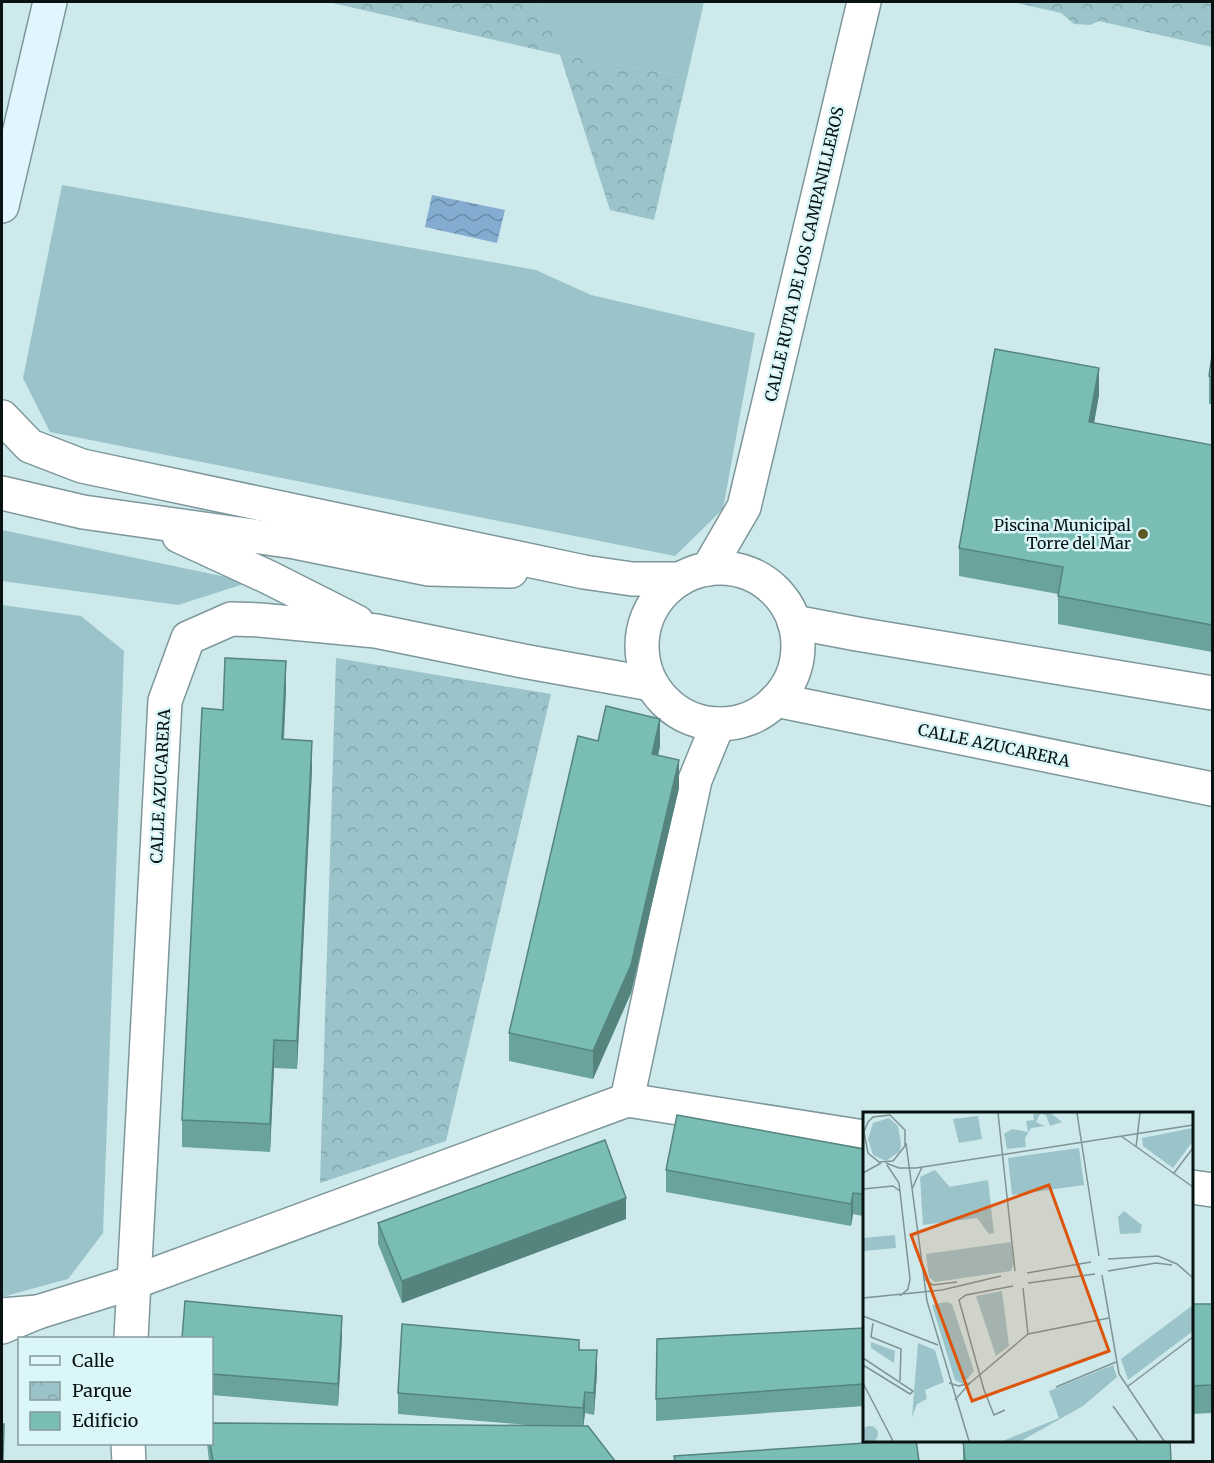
<svg xmlns="http://www.w3.org/2000/svg" width="1214" height="1463" viewBox="0 0 1214 1463" font-family="Merriweather,serif">
	<style>
		.green { fill: #9ac4c9 }
		.park { fill: url(#park-crowns) }
		.water { fill: url(#water-waves) }
		.lines { fill: none; stroke-linecap: round; stroke-linejoin: round }
		.minor-casing { stroke: #7d979a; stroke-width: 36 }
		.secondary-casing { stroke: #7d979a; stroke-width: 36 }
		.minor { stroke: #fff; stroke-width: 33 }
		.secondary { stroke: #e0f5fe; stroke-width: 33 }
		.wall { fill: #69a39b }
		.shaded-wall { fill: #55847e }
		.building { fill: #7abdb4; stroke: #55847e; stroke-width: 1.5 }
		.poi-dot { fill: #5e5a27; stroke: #daf6f9; stroke-width: 2 }
		.labels { text-anchor: middle; dominant-baseline: central; stroke-width: 5; stroke-linejoin: round; paint-order: stroke }
		.street-label { font-size: 16px; fill: #091213; stroke: #daf6f9 }
		.poi-label { font-size: 16px; fill: #091213; stroke: #daf6f9; text-anchor: end }
		.inset-road { fill: none; stroke: #7f9395; stroke-width: 1.5 }
		.view { fill: #dd550c; fill-opacity: 0.15; stroke: #dd550c; stroke-width: 3 }
		.inset-edge { fill: none; stroke: #091213; stroke-width: 3 }
	</style>
	<defs>
		<pattern id="park-crowns" width="20" height="18" patternUnits="userSpaceOnUse" patternTransform="scale(1.5)"><rect width="20" height="18" fill="#9ac4c9"/><path d="M2 6a3 3 0 1 1 6 0M12 15a3 3 0 1 1 6 0" fill="none" stroke="#83a7ac"/></pattern>
		<pattern id="water-waves" width="16" height="10" patternUnits="userSpaceOnUse" patternTransform="scale(1.5)"><rect width="16" height="10" fill="#83acd0"/><path d="M0 5q4-4 8 0t8 0" fill="none" stroke="#698ba8"/></pattern>
	</defs>
	<rect width="100%" height="100%" fill="#cde9ec"/>
	<g class="green">
		<path d="M 539,2 L 704,2 L 687,77 L 560,55 Z"/>
		<path d="M 62,185 L 536,270 L 591,295 L 755,333 L 723,509 L 675,556 L 50,432 L 23,378 Z"/>
		<path d="M 2,530 L 250,582 L 178,605 L 2,581 Z"/>
		<path d="M 2,605 L 81,616 L 124,651 L 103,1233 L 68,1279 L 2,1297 Z"/>
	</g>
	<g class="park">
		<path d="M 328,2 L 539,2 L 561,55 L 687,77 L 654,220 L 610,210 L 560,55 Z"/>
		<path d="M 1013,2 L 1212,2 L 1212,47 L 1099,21 L 1090,25 L 1074,24 L 1061,13 Z"/>
		<path d="M 336,658 L 551,694 L 446,1141 L 320,1183 Z"/>
	</g>
	<path class="water" d="M 432,195 L 505,210 L 497,243 L 425,227 Z"/>
	<g class="lines">
		<g class="minor-casing">
			<g id="minor">
				<path d="M 2,417 L 30,446 L 82,466 L 584,572 L 632,579 L 680,579"/>
				<path d="M 2,493 L 83,512 L 295,542 L 429,569 L 511,571"/>
				<path d="M 179,536 L 268,577 L 357,622"/>
				<circle cx="720" cy="646" r="78"/>
				<path d="M 708,569 L 744,507 L 864,2"/>
				<path d="M 794,622 L 857,634 L 1212,693"/>
				<path d="M 776,700 L 1212,789"/>
				<path d="M 627,1100 L 695,780 L 718,724"/>
				<path d="M 1192,1187 L 1212,1190"/>
				<path d="M 38,1312 L 134,1282 L 627,1100 L 864,1137"/>
				<path d="M 2,1315 L 38,1312 L 2,1327"/>
				<path d="M 131,1338 L 165,701 L 188,638 L 231,619 L 260,620 L 376,631 L 523,661 L 651,684"/>
				<path d="M 128,1444 L 129,1462"/>
			</g>
		</g>
		<g class="secondary-casing">
			<path id="secondary" d="M 2,206 L 50,2"/>
		</g>
		<use href="#minor" class="minor"/>
		<use href="#secondary" class="secondary"/>
	</g>
	<g class="wall">
		<path d="M 1212,356 L 1212,404 L 1209,404 L 1209,376 Z"/>
		<path d="M 1099,395 L 1094,423 L 1212,445 L 1212,652 L 1058,624 L 1058,594 L 959,576 L 959,548 Z"/>
		<path d="M 286,689 L 284,739 L 312,769 L 297,1069 L 274,1068 L 270,1152 L 182,1147 L 182,1120 L 223,710 Z"/>
		<path d="M 598,741 L 660,746 L 658,756 L 679,788 L 631,993 L 593,1079 L 509,1061 L 509,1033 Z"/>
		<path d="M 864,1149 L 863,1216 L 853,1214 L 851,1226 L 666,1192 L 666,1170 Z"/>
		<path d="M 626,1219 L 402,1303 L 378,1244 L 378,1223 Z"/>
		<path d="M 1191,1304 L 1212,1304 L 1212,1413 L 1191,1414 Z"/>
		<path d="M 864,1328 L 864,1406 L 656,1421 L 656,1399 Z"/>
		<path d="M 342,1337 L 338,1406 L 212,1395 L 212,1338 Z"/>
		<path d="M 579,1350 L 597,1372 L 594,1415 L 585,1413 L 583,1426 L 615,1461 L 209,1461 L 207,1443 L 528,1425 L 398,1414 L 398,1393 Z"/>
		<path d="M 963,1440 L 1171,1461 L 963,1461 Z"/>
	</g>
	<g class="shaded-wall">
		<path d="M 1099,368 L 1099,395 L 1089,450 L 1089,422 Z"/>
		<path d="M 286,661 L 286,689 L 282,767 L 282,739 Z"/>
		<path d="M 660,719 L 660,746 L 652,782 L 652,754 Z"/>
		<path d="M 312,741 L 312,769 L 297,1069 L 297,1041 Z"/>
		<path d="M 679,760 L 679,788 L 631,993 L 593,1079 L 593,1051 Z"/>
		<path d="M 274,1040 L 274,1068 L 270,1152 L 270,1124 Z"/>
		<path d="M 864,1184 L 864,1205 L 863,1216 L 863,1194 Z"/>
		<path d="M 853,1193 L 853,1214 L 851,1226 L 851,1204 Z"/>
		<path d="M 626,1198 L 626,1219 L 402,1303 L 402,1281 Z"/>
		<path d="M 342,1316 L 342,1337 L 338,1406 L 338,1384 Z"/>
		<path d="M 597,1350 L 597,1372 L 594,1415 L 594,1393 Z"/>
		<path d="M 585,1392 L 585,1413 L 583,1430 L 583,1408 Z"/>
	</g>
	<g class="building">
		<path d="M 995,349 L 1099,368 L 1089,422 L 1212,445 L 1212,625 L 1058,596 L 1063,567 L 959,548 Z"/>
		<path d="M 1212,356 L 1212,377 L 1209,376 Z"/>
		<path d="M 225,658 L 286,661 L 282,739 L 312,741 L 297,1041 L 274,1040 L 270,1124 L 182,1120 L 202,708 L 223,710 Z"/>
		<path d="M 606,706 L 660,719 L 652,754 L 679,760 L 631,965 L 593,1051 L 509,1033 L 578,736 L 598,741 Z"/>
		<path d="M 677,1115 L 864,1149 L 864,1184 L 863,1194 L 853,1193 L 851,1204 L 666,1170 Z"/>
		<path d="M 605,1140 L 626,1198 L 402,1281 L 378,1223 Z"/>
		<path d="M 185,1301 L 342,1316 L 338,1384 L 212,1374 L 212,1338 L 182,1338 Z"/>
		<path d="M 1191,1304 L 1212,1304 L 1212,1385 L 1191,1386 Z"/>
		<path d="M 402,1324 L 579,1340 L 579,1350 L 597,1350 L 594,1393 L 585,1392 L 583,1408 L 398,1393 Z"/>
		<path d="M 864,1328 L 864,1384 L 656,1399 L 657,1339 Z"/>
		<path d="M 212,1423 L 588,1426 L 615,1461 L 213,1461 L 210,1443 L 212,1443 Z"/>
		<path d="M 2,1424 L 4,1424 L 3,1461 L 2,1461 Z"/>
		<path d="M 910,1440 L 916,1440 L 919,1461 L 675,1461 L 674,1456 Z"/>
		<path d="M 963,1440 L 1170,1440 L 1171,1461 L 965,1461 Z"/>
	</g>
	<circle class="poi-dot" cx="1143" cy="534" r="6"/>
	<g class="labels">
		<g class="street-label">
			<text transform="translate(804 254) rotate(-77)">CALLE RUTA DE LOS CAMPANILLEROS</text>
			<text transform="translate(994 745) rotate(12)">CALLE AZUCARERA</text>
			<text transform="translate(160 786) rotate(-87)">CALLE AZUCARERA</text>
		</g>
		<g class="poi-label">
			<text x="1131" y="525">Piscina Municipal<tspan x="1131" dy="18">Torre del Mar</tspan></text>
		</g>
	</g>
	<g transform="translate(863 1112)">
		<rect width="330" height="330" fill="#cde9ec"/>
		<path d="M 176,1 L 188,1 L 199,10 L 187,14 L 183,3 L 177,2 L 173,10 L 182,14 L 168,16 L 162,26 L 163,35 L 144,37 L 141,22 L 149,17 L 165,20 L 163,9 L 171,8 L 170,2 ZM 115,4 L 119,27 L 96,31 L 90,7 ZM 26,6 L 35,14 L 38,32 L 37,39 L 23,49 L 10,43 L 5,27 L 10,11 ZM 125,68 L 129,104 L 114,106 L 86,75 ZM 261,99 L 279,113 L 277,121 L 257,122 L 255,105 ZM 148,130 L 151,151 L 148,159 L 72,170 L 66,165 L 63,142 ZM 83,190 L 89,192 L 111,259 L 100,272 L 92,268 L 69,193 ZM 8,230 L 32,239 L 31,251 L 8,236 ZM 55,231 L 72,238 L 81,270 L 62,278 L 64,287 L 54,292 L 49,305 ZM 250,253 L 254,265 L 220,294 L 158,329 L 140,329 L 196,306 L 186,279 ZM-1 322a8 8 0 1 1 16 0a8 8 0 1 1-16 0Z" fill="#9ac4c9"/>
		<path d="M 330,16 L 330,29 L 310,56 L 280,34 L 279,26 ZM 216,36 L 221,73 L 149,83 L 145,46 ZM 72,58 L 114,106 L 129,104 L 131,121 L 126,122 L 114,106 L 60,113 L 57,65 ZM 32,123 L 33,136 L 0,139 L 0,126 ZM 139,179 L 146,234 L 133,244 L 113,184 ZM 330,193 L 330,219 L 265,268 L 258,247 Z" fill="#9ac4c9"/>
		<path class="inset-road" d="M 135,1 L 152,159M 214,1 L 236,144M 0,22 L 5,10 L 10,5 L 27,3 L 42,18 L 42,34 L 30,49 L 16,50 L 5,41 L 1,20M 258,24 L 330,75M 43,31 L 64,189 L 106,329M 273,35 L 277,1M 23,51 L 36,56 L 53,56 L 330,13M 24,53 L 36,71 L 47,167 L 45,177 L 37,184M 0,61 L 18,51M 311,61 L 330,36M 0,77 L 30,74 L 37,79M 49,77 L 59,55M 245,147 L 295,144 L 314,152 L 330,166M 245,159 L 293,151 L 309,153M 164,161 L 228,150M 239,163 L 256,262 L 301,329M 60,166 L 70,173 L 94,170M 165,171 L 232,162M 160,176 L 165,222M 0,186 L 79,178 L 138,164M 0,204 L 75,233M 10,211 L 8,225 L 38,237 L 37,269M 0,246 L 50,279 L 47,282 L 0,253M 0,271 L 30,329M 86,271 L 96,274 L 107,271 L 92,288M 107,271 L 165,222 L 246,206M 193,275 L 253,250M 264,275 L 330,225M 250,294 L 275,329M 142,298 L 131,303 L 121,278 L 96,188 L 103,183 L 150,174"/>
		<path class="view" d="M 186,73 L 246,239 L 109,289 L 48,123 Z"/>
		<rect width="330" height="330" class="inset-edge"/>
	</g>
	<rect width="1214" height="1463" fill="none" stroke="#091213" stroke-width="6"/>
	<rect x="18" y="1337" width="195" height="108" fill="#daf6f9" stroke="#869b9d" stroke-width="1.5"/>
	<rect x="30" y="1356" width="30" height="9" fill="#e0f5fe" stroke="#869b9d" stroke-width="1.5"/>
	<text x="72" y="1367" font-size="18" fill="#091213">Calle</text>
	<rect x="30" y="1382" width="30" height="18" fill="url(#park-crowns)" stroke="#869b9d" stroke-width="1.5"/>
	<text x="72" y="1397" font-size="18" fill="#091213">Parque</text>
	<rect x="30" y="1412" width="30" height="18" fill="#7abdb4" stroke="#869b9d" stroke-width="1.5"/>
	<text x="72" y="1427" font-size="18" fill="#091213">Edificio</text>
</svg>
